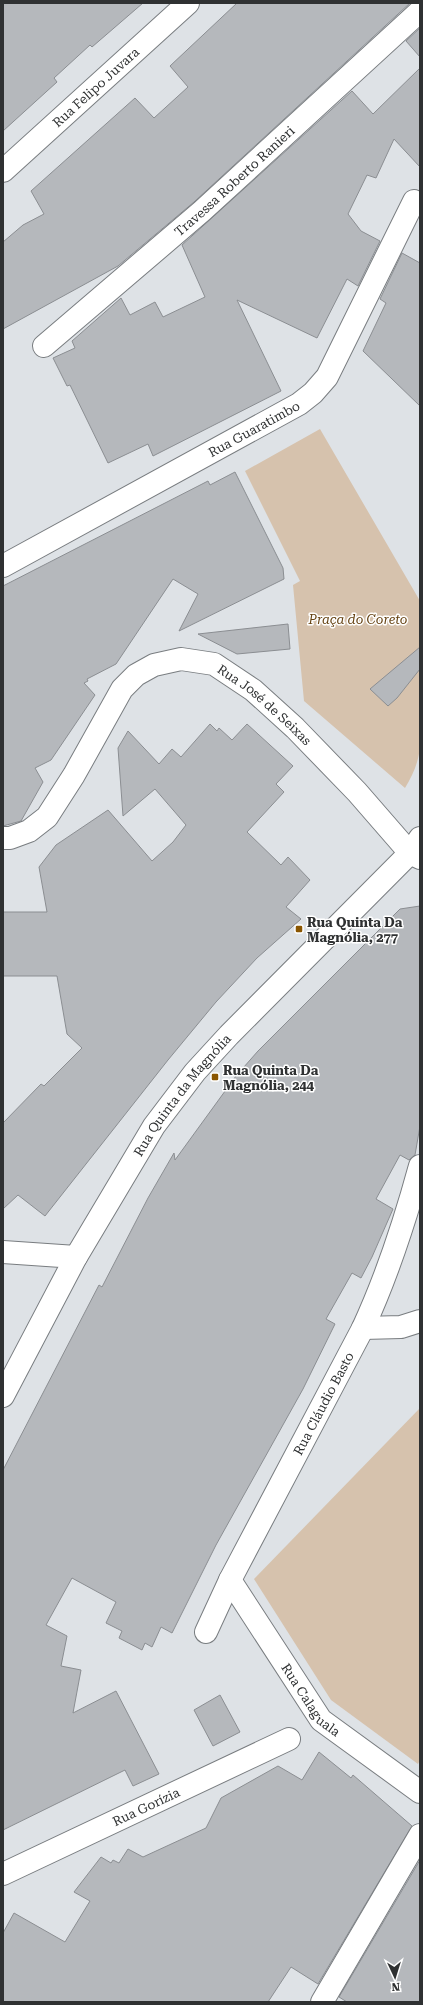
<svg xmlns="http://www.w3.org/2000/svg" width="423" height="2005" viewBox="0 0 423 2005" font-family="'Roboto Serif',serif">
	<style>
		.green { fill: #d6c2ad }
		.building { fill: #b5b8bc; stroke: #8b8e92 }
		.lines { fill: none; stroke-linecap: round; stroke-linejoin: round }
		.minor-casing { stroke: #797d80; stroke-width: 24 }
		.minor { stroke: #fff; stroke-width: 22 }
		.poi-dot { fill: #8a5601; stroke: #fff; stroke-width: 1.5 }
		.labels { text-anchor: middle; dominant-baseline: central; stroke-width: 3; stroke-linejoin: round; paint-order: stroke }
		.street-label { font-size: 13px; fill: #2f3132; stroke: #fff }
		.park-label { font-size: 13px; font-style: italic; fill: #664313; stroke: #fff }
		.poi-label { font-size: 13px; font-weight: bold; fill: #2f3132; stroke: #fff; text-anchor: start }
	</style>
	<rect width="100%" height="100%" fill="#dee2e6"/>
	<g class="green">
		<path d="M 320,429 L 420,601 L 420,748 C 418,763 413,775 405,788 L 304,701 L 293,585 L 300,581 L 245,471 Z"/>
		<path d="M 420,1408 L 420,1760 L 418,1764 L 331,1700 L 254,1579 Z"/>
	</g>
	<g class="building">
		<path d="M 3,3 L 143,3 L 92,47 L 90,45 L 54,78 L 57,82 L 3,131 Z"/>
		<path d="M 237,3 L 410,3 L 194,202 L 118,266 L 3,329 L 3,242 L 23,225 L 44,214 L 31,191 L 135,98 L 154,118 L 188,87 L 170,66 Z"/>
		<path d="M 420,28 L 420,57 L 406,41 Z"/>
		<path d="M 420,68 L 420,167 L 394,139 L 376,178 L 367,175 L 348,214 L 361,231 L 380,241 L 358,286 L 347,279 L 317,338 L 237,300 L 281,391 L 153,456 L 148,444 L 108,463 L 70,385 L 67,386 L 53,358 L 75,348 L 72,341 L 121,298 L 130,315 L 155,302 L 163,317 L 205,297 L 182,245 L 352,91 L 373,114 Z"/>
		<path d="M 402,253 L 420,263 L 420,406 L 363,351 L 386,303 L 380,299 Z"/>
		<path d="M 235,472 L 283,568 L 284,579 L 179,631 L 198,594 L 173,579 L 116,664 L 87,679 L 88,681 L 84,683 L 95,695 L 51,760 L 35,768 L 43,782 L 21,821 L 3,826 L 3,586 L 208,481 L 210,485 Z"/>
		<path d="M 288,624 L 290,649 L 237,654 L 198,634 Z"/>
		<path d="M 420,647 L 420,669 L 397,698 L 388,706 L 370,689 Z"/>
		<path d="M 210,724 L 217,731 L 219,728 L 232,740 L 247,724 L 293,766 L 276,784 L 284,792 L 247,832 L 281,865 L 288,857 L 310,880 L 286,907 L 301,919 L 257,958 L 216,1002 L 168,1060 L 45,1216 L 18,1195 L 3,1209 L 3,1123 L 41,1084 L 44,1086 L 82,1048 L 67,1034 L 57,976 L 3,976 L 3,912 L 47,912 L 39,867 L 56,845 L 108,810 L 152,861 L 173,842 L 186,825 L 155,789 L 123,816 L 118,748 L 128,731 L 159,764 L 172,749 L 181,757 Z"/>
		<path d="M 420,906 L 420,1126 L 415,1155 L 409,1160 L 400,1155 L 376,1199 L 393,1209 L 372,1257 L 361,1278 L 352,1273 L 326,1319 L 335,1324 L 303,1389 L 216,1545 L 172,1633 L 161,1627 L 152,1647 L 145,1643 L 142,1650 L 119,1638 L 122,1631 L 106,1623 L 116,1602 L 72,1578 L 46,1625 L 67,1636 L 61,1666 L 81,1670 L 73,1713 L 116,1691 L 159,1774 L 133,1786 L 125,1770 L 3,1830 L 3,1470 L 99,1285 L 102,1287 L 148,1198 L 174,1153 L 175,1160 L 236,1076 L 258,1051 L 400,909 Z"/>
		<path d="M 220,1695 L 240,1732 L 213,1746 L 194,1710 Z"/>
		<path d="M 319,1752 L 351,1778 L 353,1775 L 412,1826 L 318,1984 L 291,1967 L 268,2002 L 3,2002 L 3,1933 L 14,1913 L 65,1942 L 90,1901 L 74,1892 L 101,1857 L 111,1863 L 113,1860 L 119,1863 L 128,1849 L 143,1857 L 206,1828 L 221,1798 L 278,1766 L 302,1780 Z"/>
		<path d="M 420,1860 L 420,2002 L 347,2002 L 339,1997 Z"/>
	</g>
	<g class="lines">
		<g class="minor-casing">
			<g id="minor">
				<path id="s1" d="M 3,171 L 188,3"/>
				<path id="s2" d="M 44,346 L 202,211 L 420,11"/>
				<path id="s3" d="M 3,566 L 299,404 L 313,393 L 327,377 L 414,201"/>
				<path id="s4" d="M 3,838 L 10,838 L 29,831 L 47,817 L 74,775 L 122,689 L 136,675 L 154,665 L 181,659 L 214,664 L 253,690 L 295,728 L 357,792 L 410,853 L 420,858"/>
				<path d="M 3,1252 L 76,1257"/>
				<path d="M 363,1328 L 401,1327 L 420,1321"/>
				<path id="s5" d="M 3,1396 L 76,1257 L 154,1126 L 195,1072 L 229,1035 L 410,853 L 420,838"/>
				<path id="s6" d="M 230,1580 L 321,1720 L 420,1792"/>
				<path id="s7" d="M 206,1632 L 230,1580 L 363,1328 C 387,1276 405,1221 420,1166"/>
				<path id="s8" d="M 3,1874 L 289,1739"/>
				<path d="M 322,2002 L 420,1835"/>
			</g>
		</g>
		<use href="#minor" class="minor"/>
	</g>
	<g class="poi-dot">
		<rect x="295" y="925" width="8" height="8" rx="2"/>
		<rect x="211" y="1073" width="8" height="8" rx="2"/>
	</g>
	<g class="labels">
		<g class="street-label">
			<text stroke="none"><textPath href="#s1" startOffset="125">Rua Felipo Juvara</textPath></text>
			<text stroke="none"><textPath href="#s2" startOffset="252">Travessa Roberto Ranieri</textPath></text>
			<text stroke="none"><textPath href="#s3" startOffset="286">Rua Guaratimbo</textPath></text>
			<text stroke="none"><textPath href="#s4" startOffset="365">Rua José de Seixas</textPath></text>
			<text stroke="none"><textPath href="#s5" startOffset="351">Rua Quinta da Magnólia</textPath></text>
			<text stroke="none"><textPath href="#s7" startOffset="257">Rua Cláudio Basto</textPath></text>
			<text stroke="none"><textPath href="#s6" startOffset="145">Rua Calaguala</textPath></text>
			<text stroke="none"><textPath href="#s8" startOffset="158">Rua Gorízia</textPath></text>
		</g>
		<g class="park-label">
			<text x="358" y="619">Praça do Coreto</text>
		</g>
		<g class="poi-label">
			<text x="307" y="922">Rua Quinta Da<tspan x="307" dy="15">Magnólia, 277</tspan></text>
			<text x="223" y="1070">Rua Quinta Da<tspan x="223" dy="15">Magnólia, 244</tspan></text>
		</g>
	</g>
	<rect width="423" height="2005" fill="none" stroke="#2f3132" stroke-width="8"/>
	<g transform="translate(395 1977) rotate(176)" stroke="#ffffff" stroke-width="3" paint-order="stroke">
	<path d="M0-3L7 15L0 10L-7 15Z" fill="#2f3132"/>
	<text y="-6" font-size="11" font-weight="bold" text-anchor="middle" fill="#2f3132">N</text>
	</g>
</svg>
